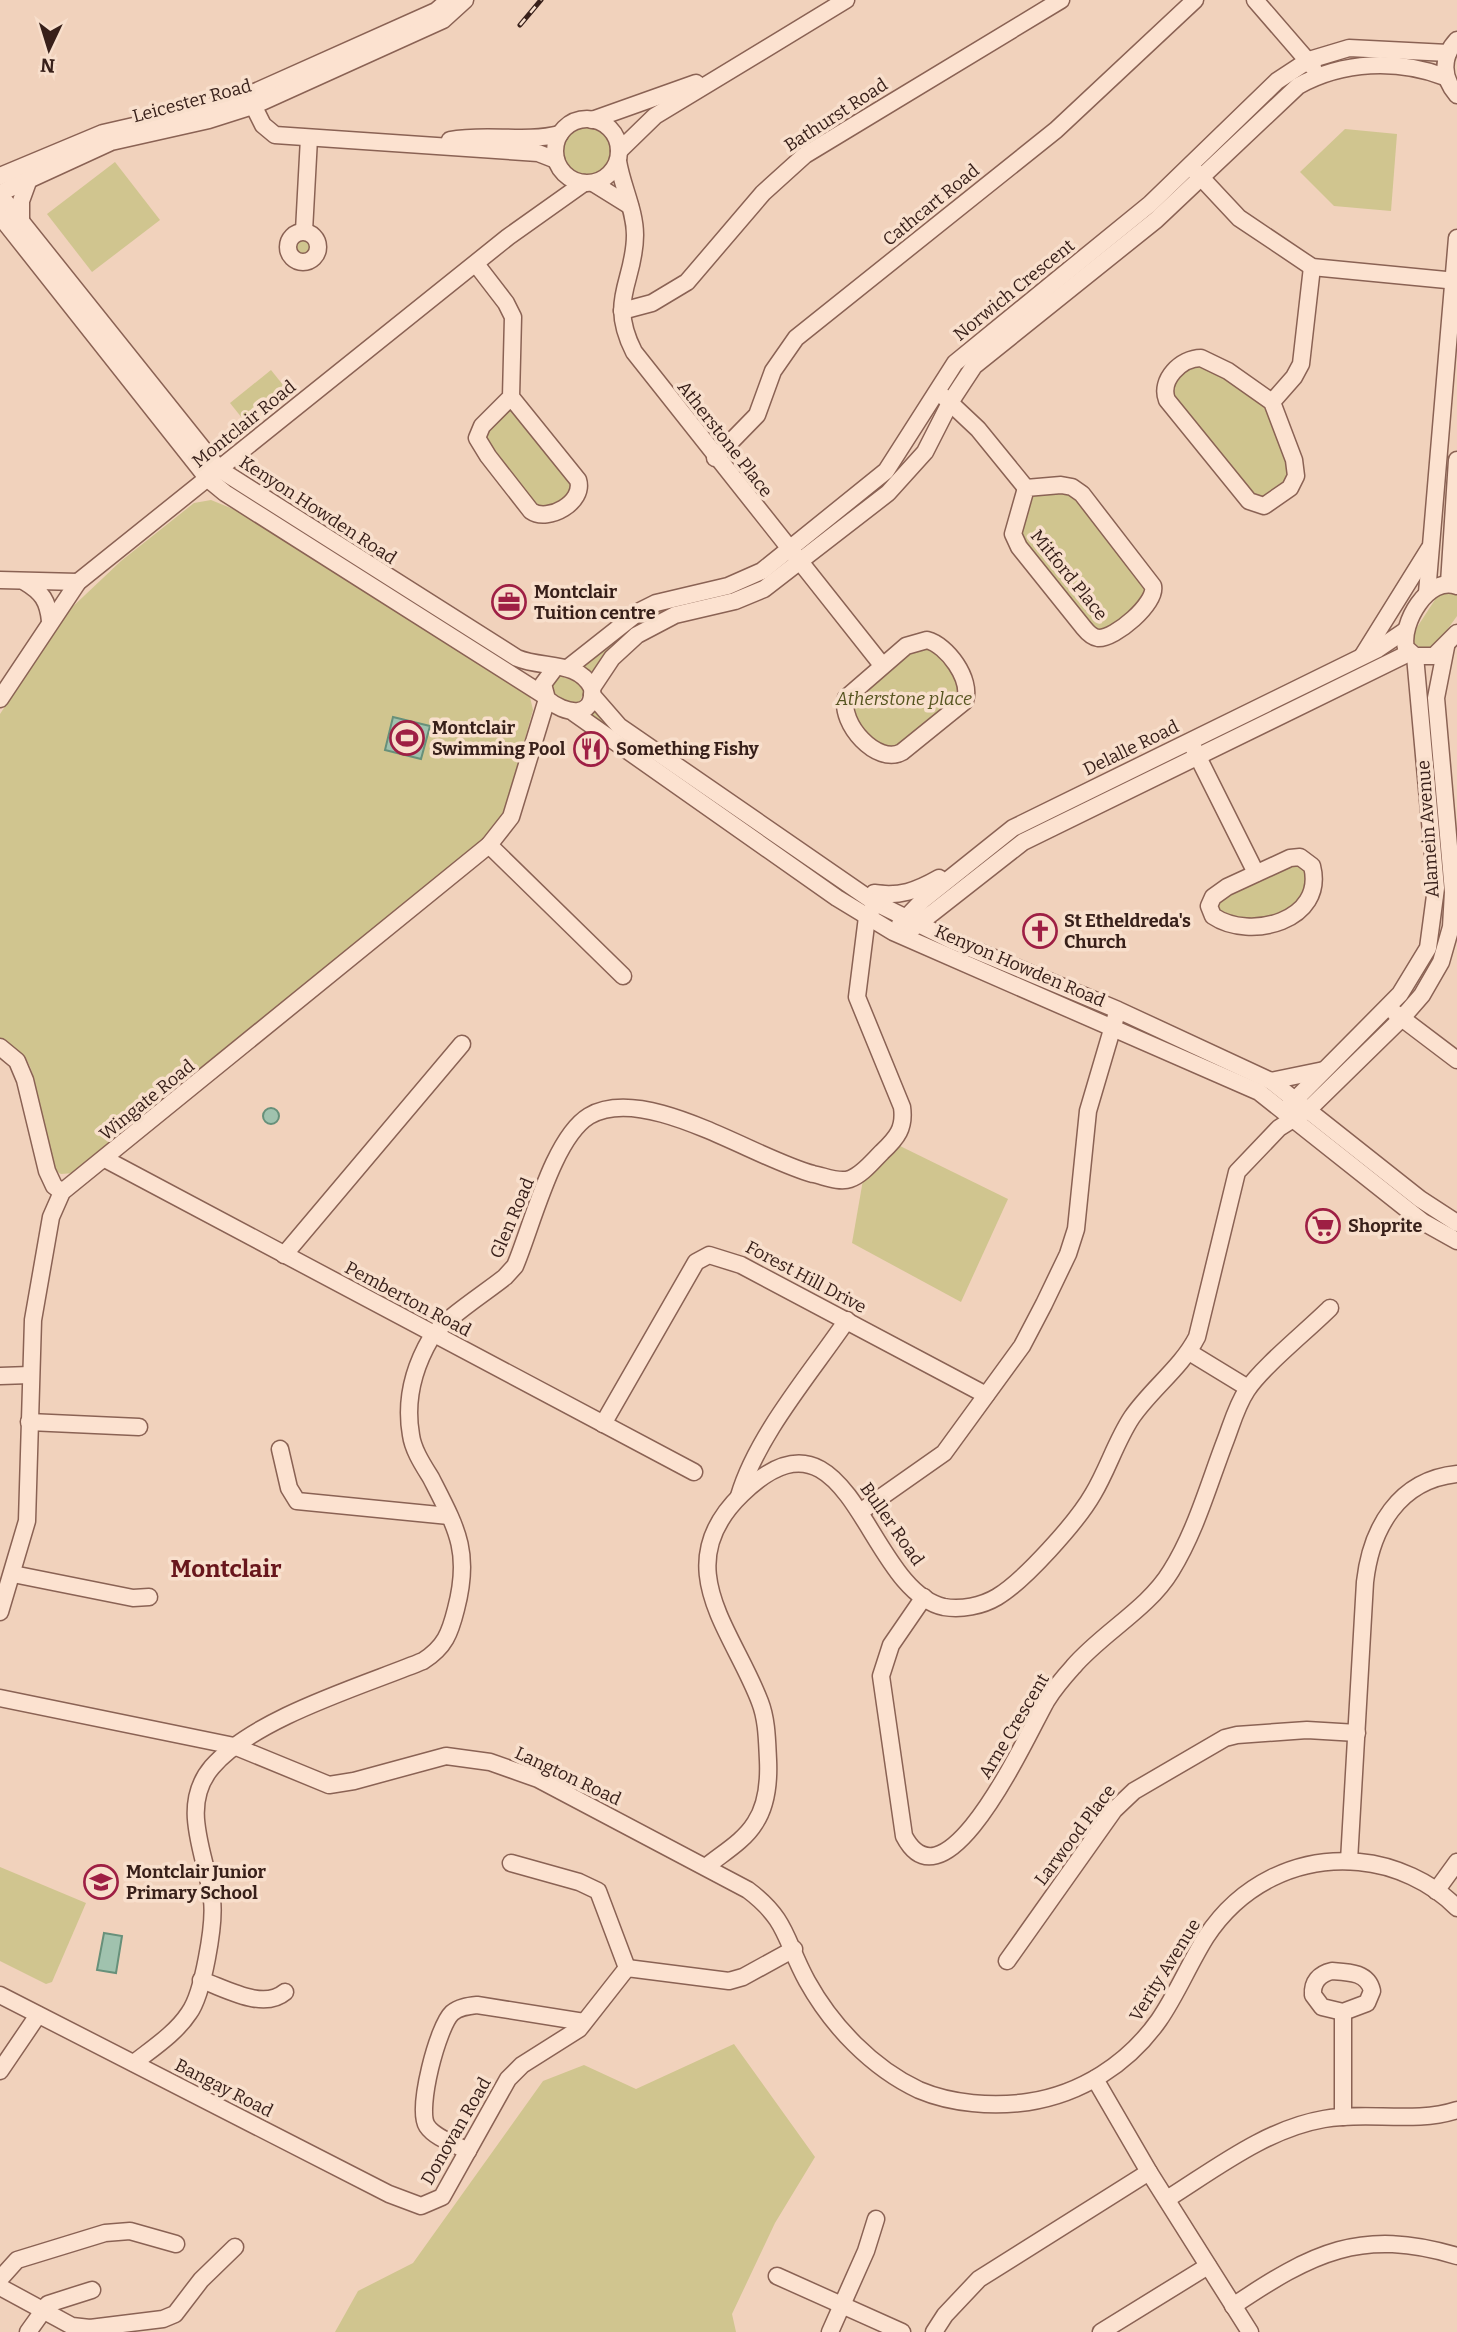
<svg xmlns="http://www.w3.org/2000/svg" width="1457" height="2332" viewBox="0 0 1457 2332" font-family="Bitter,serif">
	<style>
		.green { fill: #d0c58f }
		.water { fill: #a0c2ae; stroke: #67907a; stroke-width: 2 }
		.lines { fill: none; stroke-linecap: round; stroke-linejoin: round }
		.minor-casing { stroke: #8a6254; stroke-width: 19 }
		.minor { stroke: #fce2d0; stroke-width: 16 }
		.rail-casing { stroke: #38201a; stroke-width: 5 }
		.rail { stroke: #f8dfcc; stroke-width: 2.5; stroke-dasharray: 8; stroke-linecap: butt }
		.labels { text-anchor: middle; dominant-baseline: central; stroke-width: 7; stroke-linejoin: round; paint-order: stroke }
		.street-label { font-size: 18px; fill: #38201a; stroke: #f8dfcc }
		.poi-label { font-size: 18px; font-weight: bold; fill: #38201a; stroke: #f8dfcc; text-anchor: start }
		.park-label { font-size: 18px; font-style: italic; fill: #56541f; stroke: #f8dfcc }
		.district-label { font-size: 24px; font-weight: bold; fill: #68161c; stroke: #f8dfcc }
	</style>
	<rect width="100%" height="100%" fill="#f1d2bc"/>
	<g class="green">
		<circle cx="587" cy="151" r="25"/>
		<path d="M 1345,129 L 1397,134 L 1391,211 L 1334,206 L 1300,172 Z"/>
		<path d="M 115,162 L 160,220 L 92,272 L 47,214 Z"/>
		<circle cx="303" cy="247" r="10"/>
		<path d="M 1202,362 L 1265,399 L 1292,477 L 1266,500 L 1248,495 L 1171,392 L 1179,375 Z"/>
		<path d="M 271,370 L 287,390 L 246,423 L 230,403 Z"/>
		<path d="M 515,407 L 576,490 L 543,514 L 484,446 L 482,431 L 503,410 Z"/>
		<path d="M 1071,490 L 1148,583 L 1148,597 L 1108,631 L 1092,629 L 1017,532 L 1027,496 Z"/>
		<path d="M 211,500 L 238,511 L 524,691 L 530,697 L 533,710 L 505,811 L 490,832 L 454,868 L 74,1173 L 61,1174 C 34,1160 44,1085 26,1059 C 20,1050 9,1044 0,1038 L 0,714 L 67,612 L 121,561 L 194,503 Z"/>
		<path d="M 780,566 C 772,595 679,603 652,618 C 628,631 607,650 594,674 L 582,665 L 649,612 Z"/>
		<path d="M 1440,592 L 1457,594 L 1457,616 L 1434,648 L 1422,649 L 1414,643 L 1412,635 Z"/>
		<path d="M 930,643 L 963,681 L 964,692 L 897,750 L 881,750 L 852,714 L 852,695 L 918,644 Z"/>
		<path d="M 558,675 L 579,683 L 584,692 L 579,703 L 568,703 L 551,691 L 550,682 Z"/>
		<path d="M 596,709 L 860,901 L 857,904 L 590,716 Z"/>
		<path d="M 1298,859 L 1310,879 L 1296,906 L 1263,923 L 1218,913 L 1216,898 Z"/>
		<path d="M 898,1145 L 1008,1199 L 961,1302 L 852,1243 L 863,1180 Z"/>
		<path d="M 0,1867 L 86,1903 L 52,1982 L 46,1984 L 0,1961 Z"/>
		<path d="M 734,2044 L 815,2157 L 775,2223 L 732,2314 L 736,2332 L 335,2332 L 358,2291 L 413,2263 L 543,2081 L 584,2065 L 636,2089 Z"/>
	</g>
	<g class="water">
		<path d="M 393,717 L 430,726 L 421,759 L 385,750 Z"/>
		<circle cx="271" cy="1116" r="8"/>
		<path d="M 104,1933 L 122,1936 L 116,1973 L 97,1970 Z"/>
	</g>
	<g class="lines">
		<g class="minor-casing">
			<g id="minor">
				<path d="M 1255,0 L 1313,67"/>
				<path d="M 1457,40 C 1441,57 1442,78 1457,95"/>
				<path d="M 249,97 L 263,125 L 275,135 L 538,153 L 556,160"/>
				<circle cx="587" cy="151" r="32"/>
				<path d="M 592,120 L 696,83"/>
				<path d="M 450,140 C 487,133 524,143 560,134"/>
				<path d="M 619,151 L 655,116 L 846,0"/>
				<path d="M 618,161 C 622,186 635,210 635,235 C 635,282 607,299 634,352 L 882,665"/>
				<path d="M 1195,171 L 1239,218 L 1312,267 L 1457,281"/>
				<path d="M 0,176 L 103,133 L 186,114 L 248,95 L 436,11 L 449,0"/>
				<path d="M 593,183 L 630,206"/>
				<path d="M 0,193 L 111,142 L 209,120 L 253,106 L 443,20 L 465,0"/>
				<path d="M 0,195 L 219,469 L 517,658 C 543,669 578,660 592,688 C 595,720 564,714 547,699 L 543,684 L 555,668"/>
				<path d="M 0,216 L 208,479 L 225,493 L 545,696"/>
				<path d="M 21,222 L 21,201 L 29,179"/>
				<path d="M 304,231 L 309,138"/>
				<circle cx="303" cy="247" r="15"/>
				<path d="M 476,264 L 506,303 L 513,317 L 511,397 L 482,426 L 477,438 L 488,456 L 531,511 C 548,523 585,502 578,480 L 511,397"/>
				<path d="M 622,311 L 652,303 L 687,282 L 763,193 L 805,155 L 1061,0"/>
				<path d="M 1201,358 L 1228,371 L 1272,402 L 1294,460 L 1296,476 L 1290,488 L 1264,506 L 1249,501 L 1167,400 C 1159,380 1181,358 1201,358 Z"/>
				<path d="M 944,397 L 978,429 L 1026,488"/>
				<path d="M 1272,402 L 1294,377 L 1301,364 L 1312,267"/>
				<path d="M 715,458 L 757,415 L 773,371 L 796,338 L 1056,130 L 1195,0"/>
				<path d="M 1061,485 L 1072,487 L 1082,494 L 1153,586 C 1157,603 1115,639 1098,638 C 1092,637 1088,633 1084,628 L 1019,547 L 1013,534 L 1026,488 Z"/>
				<path d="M 0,580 L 78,582"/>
				<path d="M 25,582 C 42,592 48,601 50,621"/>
				<path d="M 1449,583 L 1457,460"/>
				<path d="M 1457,586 C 1428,575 1400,624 1406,648 L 1415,656 L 1434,656 L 1457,633"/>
				<path d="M 1427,593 L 1457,238"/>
				<path d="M 927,640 C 947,645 972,679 965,701 L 902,752 C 877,766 839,723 846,698 L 906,646 Z"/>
				<path d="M 1363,655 L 1429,549"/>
				<path d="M 569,667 L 640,611 L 656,603 L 728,586 L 762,571 L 886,471 L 955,363 L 1150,204 L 1277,81 L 1309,60 L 1349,48 L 1448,53"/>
				<path d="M 592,688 L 612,658 L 637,635 L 675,615 L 735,601 L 764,589 L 888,493 L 925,452 L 951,401 L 974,366 L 1156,220 L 1298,86 C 1343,61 1397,59 1445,77"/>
				<path d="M 592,695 L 619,726 L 874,902 L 951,940 L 1118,1010 L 1271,1081 L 1420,1199 L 1457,1223"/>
				<path d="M 0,699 L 78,582 L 508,237 L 584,183"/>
				<path d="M 574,713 L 837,898 L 893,932 L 1259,1092 L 1423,1222 L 1457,1241"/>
				<path d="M 1193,747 L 1256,873"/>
				<path d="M 489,845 L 623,976"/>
				<path d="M 1300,857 L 1312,866 C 1326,921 1250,941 1213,916 L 1209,906 L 1213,897 L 1227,887 L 1290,858 Z"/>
				<path d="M 874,893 C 900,897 916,891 939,878"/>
				<path d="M 900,924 L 923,900 L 1013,828 L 1378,649 L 1406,630"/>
				<path d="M 912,929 L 1023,842 L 1409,653"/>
				<path d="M 1395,1013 L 1457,1060"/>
				<path d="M 0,1047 L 17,1061 L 25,1080 L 47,1171 L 54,1186 L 62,1192"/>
				<path d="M 1271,1081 L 1324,1070"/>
				<path d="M 1289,1106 L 1400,994 L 1428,948 L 1436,888 L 1415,656"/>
				<path d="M 105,1159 L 694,1472"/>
				<path d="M 284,1255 L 462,1044"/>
				<path d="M 1189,1352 L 1248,1388"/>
				<path d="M 0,1376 L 30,1375"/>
				<path d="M 29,1422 L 139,1427"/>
				<path d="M 603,1424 L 696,1262 L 709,1255 L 741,1265 L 986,1395"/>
				<path d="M 280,1449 L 289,1488 L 297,1501 L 449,1516"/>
				<path d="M 739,1496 C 757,1435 811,1373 847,1320"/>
				<path d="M 860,1512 L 944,1453 L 1022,1346 L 1044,1304 L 1068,1254 L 1076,1229 L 1088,1111 L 1116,1016"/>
				<path d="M 13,1574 L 133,1598 L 149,1597"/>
				<path d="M 924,1597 L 891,1645 L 881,1676 L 904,1836 C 947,1918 1031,1726 1047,1700 C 1054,1689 1064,1677 1073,1667 C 1102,1633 1148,1609 1171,1571 C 1196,1531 1209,1483 1226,1439 C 1232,1423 1237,1405 1247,1390 C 1262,1367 1308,1330 1330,1308"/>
				<path d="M 0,1612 L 27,1521 L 33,1320 L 51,1217 L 62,1192 L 489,845 L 511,817 L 547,699"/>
				<path d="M 0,1698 L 234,1746 L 329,1785 L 354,1781 L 446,1756 L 490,1762 L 538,1779 L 748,1890 C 788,1920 785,1941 807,1981 C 832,2026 872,2068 919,2090 C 952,2104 993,2107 1028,2102 C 1081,2094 1128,2064 1159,2020 C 1177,1994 1189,1964 1206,1937 C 1240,1885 1297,1856 1359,1862 C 1394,1865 1432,1882 1457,1908"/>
				<path d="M 1349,1861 L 1365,1582 C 1371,1529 1398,1480 1457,1474"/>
				<path d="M 511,1863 L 579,1882 L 598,1891 L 627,1968"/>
				<path d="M 707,1866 C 723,1853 744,1841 755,1823 C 767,1805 769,1782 768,1760 C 767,1741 767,1720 760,1702 C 733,1630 667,1566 742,1494 C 851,1388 865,1590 944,1607 C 961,1610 982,1606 997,1597 C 1024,1581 1077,1522 1093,1494 C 1108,1469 1116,1441 1132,1417 C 1152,1388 1181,1368 1197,1337 L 1237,1172 L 1279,1128 L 1309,1109 L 1402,1018 L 1422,995 L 1441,962 L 1451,927 L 1453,892 L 1436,698 L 1446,647"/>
				<path d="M 1436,1891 L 1457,1862"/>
				<path d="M 1007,1961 L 1114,1810 L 1134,1791 L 1225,1738 L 1237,1735 L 1307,1730 L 1357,1733"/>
				<path d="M 1332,1971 C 1348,1972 1368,1972 1372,1991 L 1367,2003 L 1343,2012 L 1322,2007 L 1313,1995 C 1312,1982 1319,1974 1332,1971 Z"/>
				<path d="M 201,1980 C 225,1988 263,2011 285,1992"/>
				<path d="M 0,1995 L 389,2194 L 421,2206 L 442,2197 L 508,2079 L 522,2065 L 579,2029 L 627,1968 L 729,1981 L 743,1977 L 794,1949"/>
				<path d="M 1343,2012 L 1343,2117"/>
				<path d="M 134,2063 C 153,2048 176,2033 189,2013 C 203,1994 215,1924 212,1900 C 207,1856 178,1807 212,1767 C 254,1718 362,1686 423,1661 C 445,1647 450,1633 456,1609 C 471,1552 457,1529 431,1478 C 423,1465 413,1450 411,1435 C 405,1401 414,1367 431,1338 C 441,1321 488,1291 505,1277 L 515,1266 C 532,1226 553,1138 589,1116 C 645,1083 753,1158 813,1174 C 824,1176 839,1183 850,1179 C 862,1175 873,1161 882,1152 C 897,1138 905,1128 902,1107 L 857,997 L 867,917 L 882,894"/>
				<path d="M 0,2071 L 38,2015"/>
				<path d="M 1095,2079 L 1149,2172 L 1250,2332"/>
				<path d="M 468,2151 C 455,2144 435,2138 427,2126 C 416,2109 438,2026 452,2013 C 459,2007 468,2006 477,2005 L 584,2022"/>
				<path d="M 1167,2199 C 1215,2169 1266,2129 1324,2119 C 1368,2111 1414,2124 1457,2110"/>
				<path d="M 777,2276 L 902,2332"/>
				<path d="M 0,2279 L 17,2260 L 105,2233 L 130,2231 L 176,2244"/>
				<path d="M 0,2287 L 72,2326 L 90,2328 L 163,2319 L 175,2314 L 201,2280 L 235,2247"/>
				<path d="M 1233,2306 C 1312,2253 1361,2227 1457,2256"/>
				<path d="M 28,2332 L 48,2304 L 92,2290"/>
				<path d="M 830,2332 L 866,2251 L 876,2219"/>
				<path d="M 934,2332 L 945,2315 L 979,2279 L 1149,2172"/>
				<path d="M 1101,2332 L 1208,2266"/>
			</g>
		</g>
		<use href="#minor" class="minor"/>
		<g class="rail-casing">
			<path id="rail" d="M 520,25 L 541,0"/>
		</g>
		<use href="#rail" class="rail"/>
	</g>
	<defs>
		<g id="office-ring" transform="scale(1.75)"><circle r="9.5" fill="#f8dfcc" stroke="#9e1f44" stroke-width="1.5"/><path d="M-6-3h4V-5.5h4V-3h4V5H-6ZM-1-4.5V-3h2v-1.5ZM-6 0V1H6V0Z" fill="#9e1f44"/></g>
		<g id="stadium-ring" transform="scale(1.75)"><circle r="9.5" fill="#f8dfcc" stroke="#9e1f44" stroke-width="1.5"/><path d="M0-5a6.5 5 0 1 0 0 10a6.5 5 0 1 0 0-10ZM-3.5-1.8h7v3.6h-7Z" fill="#9e1f44"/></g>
		<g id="restaurant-ring" transform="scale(1.75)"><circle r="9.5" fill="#f8dfcc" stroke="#9e1f44" stroke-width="1.5"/><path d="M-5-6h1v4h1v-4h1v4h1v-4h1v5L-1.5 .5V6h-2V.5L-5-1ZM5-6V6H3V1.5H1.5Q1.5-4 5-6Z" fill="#9e1f44"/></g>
		<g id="church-ring" transform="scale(1.75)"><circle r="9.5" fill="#f8dfcc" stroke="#9e1f44" stroke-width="1.5"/><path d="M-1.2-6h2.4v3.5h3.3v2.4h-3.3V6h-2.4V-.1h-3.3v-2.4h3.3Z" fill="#9e1f44"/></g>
		<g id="supermarket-ring" transform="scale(1.75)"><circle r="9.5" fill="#f8dfcc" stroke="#9e1f44" stroke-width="1.5"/><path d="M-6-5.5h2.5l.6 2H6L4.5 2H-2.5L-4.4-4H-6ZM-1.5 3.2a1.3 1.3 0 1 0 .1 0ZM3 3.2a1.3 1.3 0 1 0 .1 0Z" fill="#9e1f44"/></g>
		<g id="school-ring" transform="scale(1.75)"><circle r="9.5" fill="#f8dfcc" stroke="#9e1f44" stroke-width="1.5"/><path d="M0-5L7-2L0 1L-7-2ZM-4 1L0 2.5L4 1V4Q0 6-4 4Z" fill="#9e1f44"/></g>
	</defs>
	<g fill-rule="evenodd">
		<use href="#office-ring" x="509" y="602"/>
		<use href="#stadium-ring" x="407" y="738"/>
		<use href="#restaurant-ring" x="591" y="749"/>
		<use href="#church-ring" x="1040" y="931"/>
		<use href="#supermarket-ring" x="1323" y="1226"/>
		<use href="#school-ring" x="101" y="1882"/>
	</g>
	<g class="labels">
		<g class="street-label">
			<text transform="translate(192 101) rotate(-15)">Leicester Road</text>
			<text transform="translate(836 115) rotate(-33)">Bathurst Road</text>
			<text transform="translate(931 205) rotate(-39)">Cathcart Road</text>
			<text transform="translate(1014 290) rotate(-39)">Norwich Crescent</text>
			<text transform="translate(244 424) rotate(-39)">Montclair Road</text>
			<text transform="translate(725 439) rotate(52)">Atherstone Place</text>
			<text transform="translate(318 510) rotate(33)">Kenyon Howden Road</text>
			<text transform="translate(1069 575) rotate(51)">Mitford Place</text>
			<text transform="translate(1131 748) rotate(-26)">Delalle Road</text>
			<text transform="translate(1428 829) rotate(-94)">Alamein Avenue</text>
			<text transform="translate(1020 966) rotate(23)">Kenyon Howden Road</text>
			<text transform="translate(147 1100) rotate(-39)">Wingate Road</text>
			<text transform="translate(512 1218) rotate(-67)">Glen Road</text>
			<text transform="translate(806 1277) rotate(28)">Forest Hill Drive</text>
			<text transform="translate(408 1299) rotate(28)">Pemberton Road</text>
			<text transform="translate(892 1524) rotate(55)">Buller Road</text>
			<text transform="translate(1014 1726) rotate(-59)">Arne Crescent</text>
			<text transform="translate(568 1776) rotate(25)">Langton Road</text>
			<text transform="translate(1075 1835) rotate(-53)">Larwood Place</text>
			<text transform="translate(1165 1970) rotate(-58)">Verity Avenue</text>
			<text transform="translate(224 2088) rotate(27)">Bangay Road</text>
			<text transform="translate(456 2131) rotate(-60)">Donovan Road</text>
		</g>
		<g class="poi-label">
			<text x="534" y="592">Montclair<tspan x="534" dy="21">Tuition centre</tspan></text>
			<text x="432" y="728">Montclair<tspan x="432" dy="21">Swimming Pool</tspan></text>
			<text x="616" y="749">Something Fishy</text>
			<text x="1064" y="921">St Etheldreda's<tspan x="1064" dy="21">Church</tspan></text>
			<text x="1348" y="1226">Shoprite</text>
			<text x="126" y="1872">Montclair Junior<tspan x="126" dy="21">Primary School</tspan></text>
		</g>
		<g class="park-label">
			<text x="904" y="699">Atherstone place</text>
		</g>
		<g class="district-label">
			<text x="226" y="1569">Montclair</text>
		</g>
	</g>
	<g transform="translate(49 49) rotate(184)" stroke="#f8dfcc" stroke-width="5" paint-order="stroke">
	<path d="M0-5L12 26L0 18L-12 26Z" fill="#38201a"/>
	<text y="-10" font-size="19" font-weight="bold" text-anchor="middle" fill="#38201a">N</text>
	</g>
</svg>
